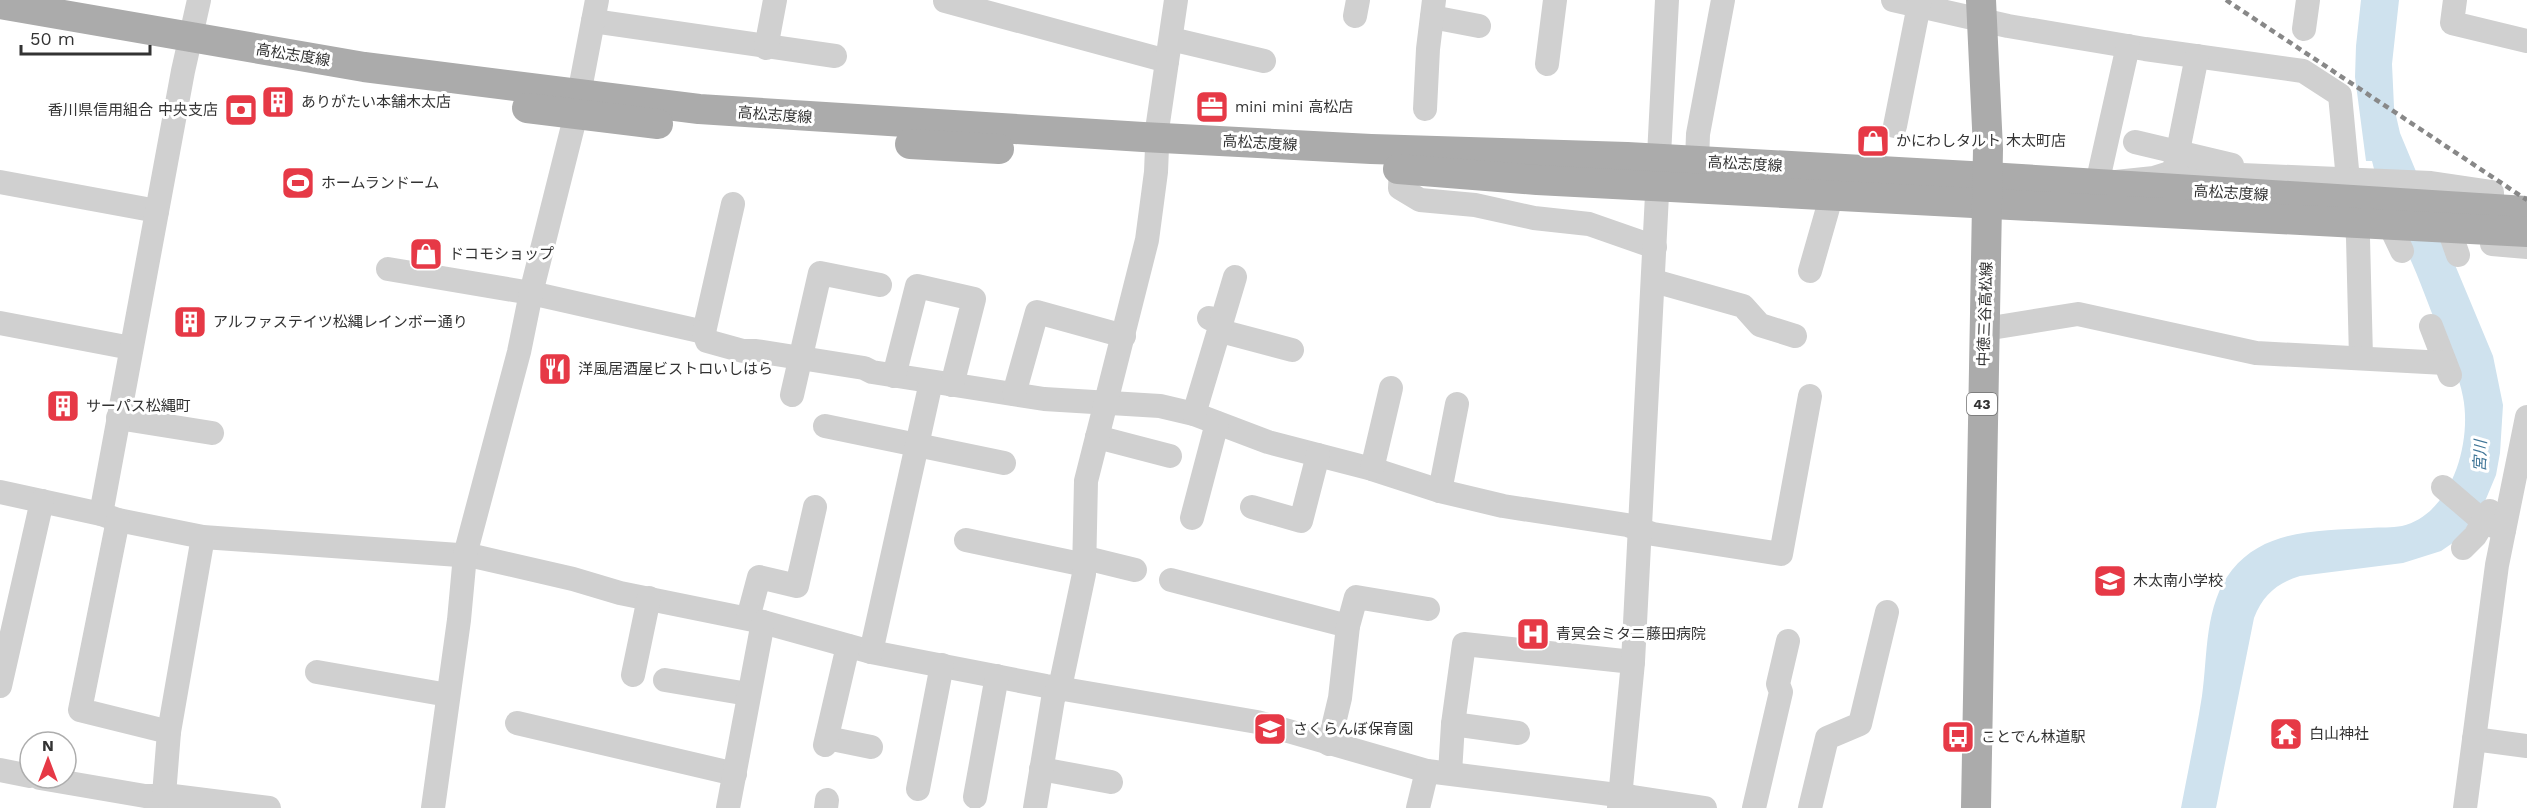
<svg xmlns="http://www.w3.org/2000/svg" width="2527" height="808" viewBox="0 0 2527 808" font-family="'Work Sans','Noto Sans JP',sans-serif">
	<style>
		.water { fill: #cfe2ee }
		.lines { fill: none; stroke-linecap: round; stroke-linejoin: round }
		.minor { stroke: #d0d0d0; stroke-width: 24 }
		.major { stroke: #ababab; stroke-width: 30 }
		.rail { stroke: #888; stroke-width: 4.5; stroke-dasharray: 6 4.5; stroke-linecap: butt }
		.labels { text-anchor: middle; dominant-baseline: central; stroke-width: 6; stroke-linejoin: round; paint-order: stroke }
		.shield { fill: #fff; stroke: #707070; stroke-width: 1.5 }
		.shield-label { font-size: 14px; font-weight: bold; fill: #333 }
		.street-label { font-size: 15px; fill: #333; stroke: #fff }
		.poi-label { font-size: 15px; fill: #333; stroke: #fff; text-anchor: start }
		.water-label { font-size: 16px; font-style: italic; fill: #3f7597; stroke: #fff }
	</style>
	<rect width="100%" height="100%" fill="#fff"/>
	<path class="water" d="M 2361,0 L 2399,0 L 2392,64 L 2394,107 L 2400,133 L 2493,356 L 2503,405 L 2500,453 L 2496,475 L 2483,506 L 2457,540 L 2441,551 L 2403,563 L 2300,576 C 2277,583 2263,595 2254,618 L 2216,808 L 2181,808 C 2188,771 2196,734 2202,696 C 2208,655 2204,605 2232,570 C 2266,528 2321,531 2370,528 C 2380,527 2392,528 2402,526 C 2452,514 2472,442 2463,397 C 2459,375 2449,354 2440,333 C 2426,300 2415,264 2397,233 C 2395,229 2392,226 2390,222 C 2381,204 2377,180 2372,161 L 2366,161 L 2355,77 L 2356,46 Z"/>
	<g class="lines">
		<g class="minor">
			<path d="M 1893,0 L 2008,26 L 2145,49 L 2303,71 L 2340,95 L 2348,180 L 2358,238 L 2361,358"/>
			<path d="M 2455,0 L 2452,23 L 2527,41"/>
			<path d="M 945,1 L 1167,61"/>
			<path d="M 1355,16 L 1358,0"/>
			<path d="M 1432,17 L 1479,26"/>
			<path d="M 593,21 L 835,56"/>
			<path d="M 2304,29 L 2308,0"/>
			<path d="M 1171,39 L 1264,61"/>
			<path d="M 2128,46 L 2097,184 L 2154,178 L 2173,172 L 2431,183 L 2492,192 L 2492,244 L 2527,247"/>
			<path d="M 766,48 L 775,0"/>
			<path d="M 1547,64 L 1555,0"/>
			<path d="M 1425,109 L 1428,49 L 1434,0"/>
			<path d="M 1895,126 L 1920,0"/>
			<path d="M 2135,142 L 2232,165"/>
			<path d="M 1697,162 L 1698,134 L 1723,0"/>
			<path d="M 2175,166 L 2197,56"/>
			<path d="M 1401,169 L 1400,188 L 1420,200 L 1475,205 L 1534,218 L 1589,224 L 1655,247"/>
			<path d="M 0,182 L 157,211"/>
			<path d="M 2383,211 L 2402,251"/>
			<path d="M 2443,213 L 2458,255"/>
			<path d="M 388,269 L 531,293 L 704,332 L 733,204"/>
			<path d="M 1810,271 L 1828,208 L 1828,195"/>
			<path d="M 1654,281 L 1743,306 L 1760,325 L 1795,336"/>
			<path d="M 1209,318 L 1215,320 L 1228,333 L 1292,350"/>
			<path d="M 0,323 L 131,348"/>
			<path d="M 2431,326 L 2450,375"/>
			<path d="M 1985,329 L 2078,314 L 2256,353 L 2445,363"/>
			<path d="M 704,332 L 707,341 L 743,351 L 756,351 L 864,368 L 872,372 L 1044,399 L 1160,406 L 1194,414 L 1268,442 L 1372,469 L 1440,491 L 1503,506 L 1627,525 L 1653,534 L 1781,554 L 1810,396"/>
			<path d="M 894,376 L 917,286 L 974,299 L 952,385"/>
			<path d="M 1014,394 L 1037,312 L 1124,336"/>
			<path d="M 792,395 L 820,273 L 880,285"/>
			<path d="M 1194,414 L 1235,277"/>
			<path d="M 118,418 L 212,433"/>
			<path d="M 825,426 L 1004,463"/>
			<path d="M 1097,437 L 1170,456"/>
			<path d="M 1372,469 L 1391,388"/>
			<path d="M 2443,487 L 2484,522 L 2504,530"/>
			<path d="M 1440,491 L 1457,404"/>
			<path d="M 0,492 L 101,514 L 118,520 L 203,537 L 473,556 L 573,579 L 620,593 L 763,622 L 871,652 L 1046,686 L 1257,722 L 1427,771 L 1633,797 L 1705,808"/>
			<path d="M 1252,507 L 1301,521 L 1318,455"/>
			<path d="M 101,514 L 183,71 L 199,0"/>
			<path d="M 1192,518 L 1217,423"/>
			<path d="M 118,520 L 80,710 L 169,732"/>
			<path d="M 966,540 L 1085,565"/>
			<path d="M 2463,548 L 2475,536 L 2490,511"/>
			<path d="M 1086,558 L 1135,570"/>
			<path d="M 1171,580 L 1348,626"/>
			<path d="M 748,618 L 759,577 L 797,586 L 815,507"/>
			<path d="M 871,652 L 931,382"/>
			<path d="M 317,672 L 448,695"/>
			<path d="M 633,675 L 649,598"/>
			<path d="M 665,680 L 748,694"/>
			<path d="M 0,686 L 42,501"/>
			<path d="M 517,723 L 735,774"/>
			<path d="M 1453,724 L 1518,733"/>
			<path d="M 827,738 L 871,747"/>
			<path d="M 2474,739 L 2527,746"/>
			<path d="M 1329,744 L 1340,698 L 1348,626 L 1356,597 L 1428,609"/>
			<path d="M 825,745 L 848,646"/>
			<path d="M 1041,769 L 1111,782"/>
			<path d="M 0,770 L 30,776"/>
			<path d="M 1450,773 L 1453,724 L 1464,644 L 1633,662"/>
			<path d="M 40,778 L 145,796 L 173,796 L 269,808"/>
			<path d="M 918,789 L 942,665"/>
			<path d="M 164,795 L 169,732 L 203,537"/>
			<path d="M 975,797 L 997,676"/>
			<path d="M 433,808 L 459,620 L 465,555 L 519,352 L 531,293 L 573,126 L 597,0"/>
			<path d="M 728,808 L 763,622"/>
			<path d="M 826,808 L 827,800"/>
			<path d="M 1035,808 L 1053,699 L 1062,678 L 1084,574 L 1086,481 L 1147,240 L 1156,172 L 1158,123 L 1176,0"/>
			<path d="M 1418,808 L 1427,771"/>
			<path d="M 1619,808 L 1633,662 L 1667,0"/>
			<path d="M 1754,808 L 1781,692 L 1778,684 L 1788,641"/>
			<path d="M 1810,808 L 1827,738 L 1860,724 L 1887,612"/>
			<path d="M 2465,808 L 2497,565 L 2527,417"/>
		</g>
		<g class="major">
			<path d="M 0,4 L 364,67 L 699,109 L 1143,137 L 1371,149 L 1627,157 L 1988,177 L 2527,211"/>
			<path d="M 527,108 L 658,124"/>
			<path d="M 910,144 L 999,149"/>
			<path d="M 1398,169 L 1537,180 L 2527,232"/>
			<path d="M 1976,808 L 1988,149 L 1981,0"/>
		</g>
		<path class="rail" d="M 2226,0 L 2527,200"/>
	</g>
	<defs>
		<g id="building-square" transform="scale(1.725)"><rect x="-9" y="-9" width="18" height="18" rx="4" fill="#e63946" stroke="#fff"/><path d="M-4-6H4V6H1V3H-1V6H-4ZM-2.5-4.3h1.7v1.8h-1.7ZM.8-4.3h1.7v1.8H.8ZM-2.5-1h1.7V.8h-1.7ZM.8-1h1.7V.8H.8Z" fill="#fff"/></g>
		<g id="office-square" transform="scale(1.725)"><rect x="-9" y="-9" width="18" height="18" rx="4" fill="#e63946" stroke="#fff"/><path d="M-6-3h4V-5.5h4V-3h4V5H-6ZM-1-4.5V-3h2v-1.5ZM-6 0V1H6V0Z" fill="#fff"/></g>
		<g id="bank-square" transform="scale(1.725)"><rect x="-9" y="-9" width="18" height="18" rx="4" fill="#e63946" stroke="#fff"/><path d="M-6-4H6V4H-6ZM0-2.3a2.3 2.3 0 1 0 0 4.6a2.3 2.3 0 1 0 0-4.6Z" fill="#fff"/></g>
		<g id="shop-square" transform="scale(1.725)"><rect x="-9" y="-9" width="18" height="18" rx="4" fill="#e63946" stroke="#fff"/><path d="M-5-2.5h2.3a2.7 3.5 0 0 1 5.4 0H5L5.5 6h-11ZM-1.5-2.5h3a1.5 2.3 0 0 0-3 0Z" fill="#fff"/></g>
		<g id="stadium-square" transform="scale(1.725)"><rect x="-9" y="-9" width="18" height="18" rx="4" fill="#e63946" stroke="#fff"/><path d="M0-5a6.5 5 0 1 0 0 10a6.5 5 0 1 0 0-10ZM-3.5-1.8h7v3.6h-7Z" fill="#fff"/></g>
		<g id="restaurant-square" transform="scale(1.725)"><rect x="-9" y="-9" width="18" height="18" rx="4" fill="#e63946" stroke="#fff"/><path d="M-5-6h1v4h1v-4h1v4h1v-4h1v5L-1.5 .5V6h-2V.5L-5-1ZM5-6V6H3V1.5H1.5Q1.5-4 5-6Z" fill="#fff"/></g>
		<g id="school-square" transform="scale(1.725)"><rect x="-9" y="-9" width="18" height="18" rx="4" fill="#e63946" stroke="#fff"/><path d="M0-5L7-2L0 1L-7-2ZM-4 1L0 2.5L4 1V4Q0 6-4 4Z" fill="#fff"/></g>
		<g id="hospital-square" transform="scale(1.725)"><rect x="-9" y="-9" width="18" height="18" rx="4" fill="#e63946" stroke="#fff"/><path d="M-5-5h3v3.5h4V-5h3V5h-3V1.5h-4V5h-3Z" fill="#fff"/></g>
		<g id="temple-square" transform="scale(1.725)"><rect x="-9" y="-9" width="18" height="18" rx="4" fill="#e63946" stroke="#fff"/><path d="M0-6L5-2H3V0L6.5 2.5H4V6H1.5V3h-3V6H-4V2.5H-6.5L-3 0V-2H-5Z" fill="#fff"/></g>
		<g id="bus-square" transform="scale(1.725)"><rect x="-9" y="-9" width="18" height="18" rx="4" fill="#e63946" stroke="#fff"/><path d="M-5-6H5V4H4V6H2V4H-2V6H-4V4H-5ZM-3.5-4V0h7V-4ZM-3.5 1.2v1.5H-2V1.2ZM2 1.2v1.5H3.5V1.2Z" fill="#fff"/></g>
	</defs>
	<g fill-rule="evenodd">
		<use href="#building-square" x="278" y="102"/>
		<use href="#office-square" x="1212" y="107"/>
		<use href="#bank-square" x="241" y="110"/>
		<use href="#shop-square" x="1873" y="141"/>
		<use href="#stadium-square" x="298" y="183"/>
		<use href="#shop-square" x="426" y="254"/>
		<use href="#building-square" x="190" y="322"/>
		<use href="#restaurant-square" x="555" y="369"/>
		<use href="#building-square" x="63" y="406"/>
		<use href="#school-square" x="2110" y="581"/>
		<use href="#hospital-square" x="1533" y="634"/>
		<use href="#school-square" x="1270" y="729"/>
		<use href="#temple-square" x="2286" y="734"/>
		<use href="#bus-square" x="1958" y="737"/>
	</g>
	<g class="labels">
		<rect class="shield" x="1967" y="393" width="30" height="22" rx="4.5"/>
		<g class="shield-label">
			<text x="1982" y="404">43</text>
		</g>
		<g class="street-label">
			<text transform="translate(293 55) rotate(9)">高松志度線</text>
			<text transform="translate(775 115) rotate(4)">高松志度線</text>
			<text transform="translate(1260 143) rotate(3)">高松志度線</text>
			<text transform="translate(1745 164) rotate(3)">高松志度線</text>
			<text transform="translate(2231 193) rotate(3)">高松志度線</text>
			<text transform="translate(1985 314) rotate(-88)">中徳三谷高松線</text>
		</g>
		<g class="poi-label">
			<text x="301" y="102">ありがたい本舗木太店</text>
			<text x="1235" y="107">mini mini 高松店</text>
			<text x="218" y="110" text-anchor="end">香川県信用組合 中央支店</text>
			<text x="1896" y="141">かにわしタルト 木太町店</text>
			<text x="321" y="183">ホームランドーム</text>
			<text x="449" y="254">ドコモショップ</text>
			<text x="213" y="322">アルファステイツ松縄レインボー通り</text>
			<text x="578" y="369">洋風居酒屋ビストロいしはら</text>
			<text x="86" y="406">サーパス松縄町</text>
			<text x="2133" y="581">木太南小学校</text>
			<text x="1556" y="634">青冥会ミタニ藤田病院</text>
			<text x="1293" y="729">さくらんぼ保育園</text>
			<text x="2309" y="734">白山神社</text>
			<text x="1981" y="737">ことでん林道駅</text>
		</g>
		<g class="water-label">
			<text transform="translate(2480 456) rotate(-88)">宮川</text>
		</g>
	</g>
	<g transform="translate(48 760)"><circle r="28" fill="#ffffff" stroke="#adadad" stroke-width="1.5"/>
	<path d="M0-4.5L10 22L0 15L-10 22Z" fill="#e63946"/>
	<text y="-9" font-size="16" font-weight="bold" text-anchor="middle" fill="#333333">N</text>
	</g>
	<path d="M21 45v9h129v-9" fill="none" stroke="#333333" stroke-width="3"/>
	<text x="30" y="45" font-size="18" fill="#333333" stroke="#ffffff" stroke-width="4.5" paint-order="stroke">50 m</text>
</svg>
